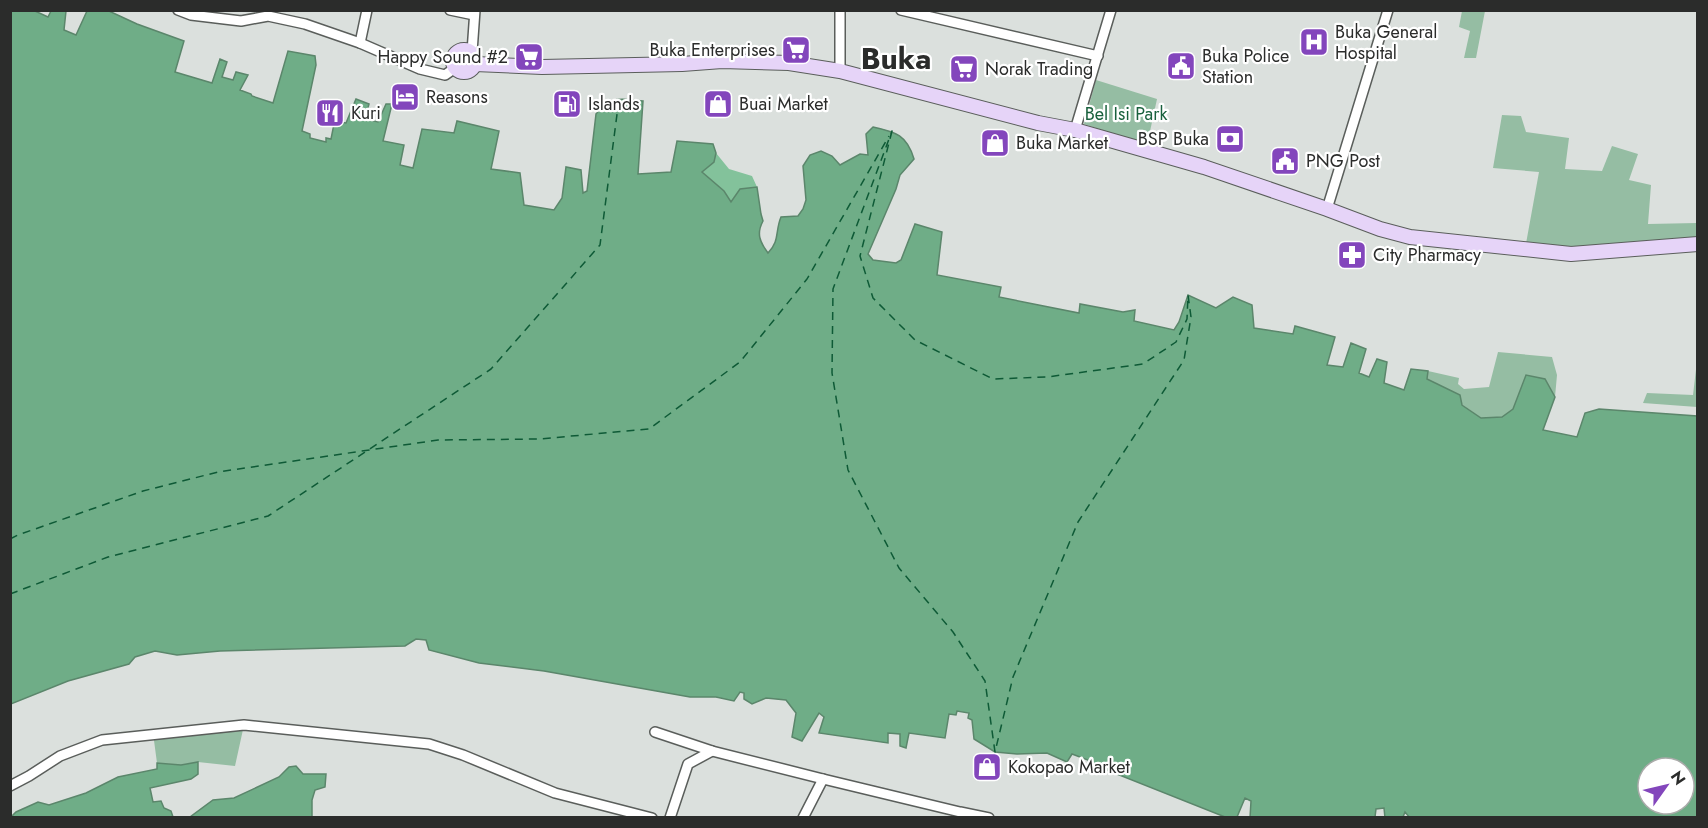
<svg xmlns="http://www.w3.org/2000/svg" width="1708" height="828" viewBox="0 0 1708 828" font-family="Jost,sans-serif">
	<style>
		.green { fill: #95bda3 }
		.forest { fill: #83c29b }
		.water { fill: #6fad87; stroke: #5b866b; stroke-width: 1.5; fill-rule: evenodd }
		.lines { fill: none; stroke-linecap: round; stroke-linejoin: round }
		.ferry { stroke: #0e5a36; stroke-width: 1.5; stroke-dasharray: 8 6; stroke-linecap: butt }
		.minor-casing { stroke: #5a5e5b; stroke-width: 12 }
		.secondary-casing { stroke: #5a5e5b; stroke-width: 16 }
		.minor { stroke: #fff; stroke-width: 9 }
		.secondary { stroke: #e6d4f8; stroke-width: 14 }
		.labels { text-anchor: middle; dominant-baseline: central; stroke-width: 4.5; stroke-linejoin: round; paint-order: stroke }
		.poi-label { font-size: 18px; fill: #2b2c2b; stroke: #fff; text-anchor: start }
		.park-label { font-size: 18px; fill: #19613d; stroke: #fff }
		.town-label { font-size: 30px; font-weight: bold; fill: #2b2c2b; stroke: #fff }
	</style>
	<rect width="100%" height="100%" fill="#dbe0dd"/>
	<g class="green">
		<path d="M 1462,11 L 1485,11 L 1476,58 L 1464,58 L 1470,31 L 1459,27 Z"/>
		<path d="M 1096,80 L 1157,99 L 1147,145 L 1084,124 Z"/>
		<path d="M 1502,115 L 1521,116 L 1526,132 L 1569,138 L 1565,169 L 1602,171 L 1612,146 L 1638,154 L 1629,180 L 1651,185 L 1648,224 L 1697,223 L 1697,244 L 1525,249 L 1539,172 L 1493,168 Z"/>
		<path d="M 1498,352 L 1552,357 L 1557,375 L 1555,397 L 1545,379 L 1513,409 L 1502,417 L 1481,418 L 1427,379 L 1428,371 L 1459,378 L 1458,384 L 1464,389 L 1489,387 Z"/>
		<path d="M 1697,361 L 1697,407 L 1643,403 L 1647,393 L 1693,395 Z"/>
		<path d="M 244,725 L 235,766 L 198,762 L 181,765 L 157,763 L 153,733 Z"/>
	</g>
	<path class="forest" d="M 716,153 L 729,169 L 752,176 L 757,187 L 740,190 L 731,202 L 724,191 L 702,172 L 714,162 Z"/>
	<g class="water">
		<path d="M 11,10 L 35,11 L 48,17 L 51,11 L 66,11 L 64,30 L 76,35 L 87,11 L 109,11 L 137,24 L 184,41 L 175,72 L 212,83 L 220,59 L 227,62 L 222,77 L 233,80 L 236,72 L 248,75 L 240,90 L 251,94 L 252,96 L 273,103 L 288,51 L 315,56 L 316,65 L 302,131 L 310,134 L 310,138 L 326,142 L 326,138 L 331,139 L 334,124 L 338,122 L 346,123 L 356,99 L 369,104 L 365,119 L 378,122 L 386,104 L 392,104 L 383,141 L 404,145 L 400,165 L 413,168 L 422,129 L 454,133 L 457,121 L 499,131 L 491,169 L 520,173 L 524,205 L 554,210 L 562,198 L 566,167 L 581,170 L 583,193 L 587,191 L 596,114 C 609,95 622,99 643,101 L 638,174 L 671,172 L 677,141 L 713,144 L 716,153 L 714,162 L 702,172 L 724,191 L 731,202 L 740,189 L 757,187 L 761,214 L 763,221 C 756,234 760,242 768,253 C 780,241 775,231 781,217 L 798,216 L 803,209 L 806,200 L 803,166 L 810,155 L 821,151 L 832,156 L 840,165 L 860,154 L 868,155 L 866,134 L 873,127 C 896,132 907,135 914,159 L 900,175 L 896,189 L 868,254 L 873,260 L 896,263 L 901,260 L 915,224 L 942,232 L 937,275 L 1001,287 L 999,297 L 1079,313 L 1080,304 L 1123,312 L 1135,310 L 1134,321 L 1174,330 L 1179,322 L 1188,295 L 1216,308 L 1233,297 L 1252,305 L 1254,328 L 1293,334 L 1295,326 L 1335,337 L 1327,365 L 1343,367 L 1351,343 L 1366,349 L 1359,373 L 1369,377 L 1377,359 L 1387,362 L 1384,383 L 1404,390 L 1411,369 L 1428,371 L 1427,379 L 1460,395 L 1462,405 L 1481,418 L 1502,417 L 1513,409 L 1526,375 L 1545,379 L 1555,397 L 1543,430 L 1577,437 L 1585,413 L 1599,409 L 1697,416 L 1697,817 L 1410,818 L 1405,812 L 1403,817 L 1385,818 L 1384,808 L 1376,809 L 1375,817 L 1250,818 L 1251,801 L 1245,798 L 1237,817 L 1225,817 L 1089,763 L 1088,760 L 1072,754 L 1067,762 L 1047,753 L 1017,754 L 995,752 L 974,739 L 972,720 L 968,718 L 969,713 L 957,711 L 956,715 L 949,714 L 945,738 L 909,733 L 906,748 L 900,746 L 900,734 L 888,733 L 888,743 L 819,733 L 824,717 L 819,713 L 802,741 L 792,737 L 796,713 L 786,700 L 766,698 L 752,704 L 744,699 L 744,693 L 740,692 L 734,701 L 716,697 L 690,697 L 544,671 L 479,663 L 429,650 L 426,640 L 416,639 L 405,646 L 220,651 L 177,655 L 155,651 L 135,657 L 129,664 L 68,681 L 11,704 ZM 1648,768 L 1684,768 L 1684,804 L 1648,804 Z"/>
		<path d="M 198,762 L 198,774 L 191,779 L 150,788 L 153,802 L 161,801 L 164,808 L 171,811 L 173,817 L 11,817 L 16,812 L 38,802 L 49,805 L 86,793 L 118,777 L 157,769 L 157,763 L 181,765 Z"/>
		<path d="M 296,766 L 303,774 L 326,774 L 325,787 L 315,790 L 312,800 L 312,817 L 190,817 L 213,800 L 234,798 L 279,777 L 289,767 Z"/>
	</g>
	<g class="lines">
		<g class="ferry">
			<path d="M 892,131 L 860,256 L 873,298 L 915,340 L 993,379 L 1047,377 L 1143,364 L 1176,342 L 1187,319 L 1188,295 L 1191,317 L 1184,360 L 1078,522 L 1013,677 L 995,752 L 985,681 L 953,632 L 899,568 L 848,470 L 832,373 L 833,289 Z"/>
			<path d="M 10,539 L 18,535 L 143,491 L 218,472 L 438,440 L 539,439 L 649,429 L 740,362 L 807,279 L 889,136"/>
			<path d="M 10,594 L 108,557 L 268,516 L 491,369 L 600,245 L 619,99"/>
		</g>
		<g class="minor-casing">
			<g id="minor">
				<path d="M 178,10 L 191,15 L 241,21 L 268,16 L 305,24 L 360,43 L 420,69 L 445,75 L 455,68"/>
				<path d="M 450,10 L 474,15"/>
				<path d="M 901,10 L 1098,56"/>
				<path d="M 360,43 L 367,10"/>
				<path d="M 472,52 L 475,10"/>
				<path d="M 840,71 L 840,10"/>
				<path d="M 1075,130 L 1111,10"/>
				<path d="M 1327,209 L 1388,10"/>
				<path d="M 655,732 L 712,751 L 823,779"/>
				<path d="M 10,786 L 29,776 L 60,756 L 102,740 L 244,725 L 429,744 L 463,755 L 555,793 L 652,818"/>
				<path d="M 670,818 L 688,764 L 712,751"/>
				<path d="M 803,818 L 823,779 L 960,812 L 989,818"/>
			</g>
		</g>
		<g class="secondary-casing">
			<g id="secondary">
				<circle cx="464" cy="61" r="11"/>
				<path d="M 475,64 L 542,67 L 682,64 L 722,61 L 789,63 L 840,71 L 1038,123 L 1075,130 L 1204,167 L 1327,209 L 1380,229 L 1410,237 L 1571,254 L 1698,244"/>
			</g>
		</g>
		<use href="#minor" class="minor"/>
		<use href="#secondary" class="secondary"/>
	</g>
	<defs>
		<g id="hospital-square" transform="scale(1.5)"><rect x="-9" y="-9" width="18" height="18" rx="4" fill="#8346bc" stroke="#fff"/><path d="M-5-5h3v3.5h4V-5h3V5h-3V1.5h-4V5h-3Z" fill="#fff"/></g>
		<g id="supermarket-square" transform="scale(1.5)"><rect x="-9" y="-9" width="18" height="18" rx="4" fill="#8346bc" stroke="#fff"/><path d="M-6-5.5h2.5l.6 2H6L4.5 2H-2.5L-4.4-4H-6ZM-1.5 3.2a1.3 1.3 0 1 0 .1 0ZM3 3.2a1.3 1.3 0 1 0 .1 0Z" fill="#fff"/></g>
		<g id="civic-square" transform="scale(1.5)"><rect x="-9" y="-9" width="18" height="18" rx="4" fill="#8346bc" stroke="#fff"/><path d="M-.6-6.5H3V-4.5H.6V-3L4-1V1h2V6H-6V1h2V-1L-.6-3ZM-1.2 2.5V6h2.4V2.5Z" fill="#fff"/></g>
		<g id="hotel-square" transform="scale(1.5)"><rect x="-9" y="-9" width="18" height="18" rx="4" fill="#8346bc" stroke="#fff"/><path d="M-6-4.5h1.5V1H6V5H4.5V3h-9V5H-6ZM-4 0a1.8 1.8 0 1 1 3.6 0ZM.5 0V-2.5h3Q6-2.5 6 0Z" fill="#fff"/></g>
		<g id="fuel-square" transform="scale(1.5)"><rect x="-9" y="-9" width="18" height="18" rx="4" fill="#8346bc" stroke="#fff"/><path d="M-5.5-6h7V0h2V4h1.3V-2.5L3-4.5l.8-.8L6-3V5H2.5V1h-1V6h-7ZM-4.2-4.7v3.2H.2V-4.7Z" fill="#fff"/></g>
		<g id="shop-square" transform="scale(1.5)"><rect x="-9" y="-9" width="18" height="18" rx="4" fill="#8346bc" stroke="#fff"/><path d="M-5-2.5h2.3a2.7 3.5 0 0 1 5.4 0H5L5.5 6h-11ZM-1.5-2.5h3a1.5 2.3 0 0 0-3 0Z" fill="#fff"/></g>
		<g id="restaurant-square" transform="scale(1.5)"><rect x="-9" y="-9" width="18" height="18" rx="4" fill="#8346bc" stroke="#fff"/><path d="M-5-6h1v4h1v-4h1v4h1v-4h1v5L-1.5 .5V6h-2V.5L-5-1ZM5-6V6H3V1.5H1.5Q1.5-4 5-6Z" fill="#fff"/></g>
		<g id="bank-square" transform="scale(1.5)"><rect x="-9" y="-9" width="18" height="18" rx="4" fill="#8346bc" stroke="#fff"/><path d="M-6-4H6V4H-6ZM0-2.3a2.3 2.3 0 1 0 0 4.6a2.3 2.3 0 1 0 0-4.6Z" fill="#fff"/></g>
		<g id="pharmacy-square" transform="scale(1.5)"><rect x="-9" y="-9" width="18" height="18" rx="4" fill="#8346bc" stroke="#fff"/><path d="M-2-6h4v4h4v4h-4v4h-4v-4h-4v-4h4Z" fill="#fff"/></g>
	</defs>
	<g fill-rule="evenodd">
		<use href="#hospital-square" x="1314" y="42"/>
		<use href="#supermarket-square" x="796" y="50"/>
		<use href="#supermarket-square" x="529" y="57"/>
		<use href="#civic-square" x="1181" y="66"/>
		<use href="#supermarket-square" x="964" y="69"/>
		<use href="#hotel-square" x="405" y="97"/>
		<use href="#fuel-square" x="567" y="104"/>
		<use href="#shop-square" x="718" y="104"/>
		<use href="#restaurant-square" x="330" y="113"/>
		<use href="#bank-square" x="1230" y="139"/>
		<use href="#shop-square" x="995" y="143"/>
		<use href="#civic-square" x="1285" y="161"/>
		<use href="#pharmacy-square" x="1352" y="255"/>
		<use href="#shop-square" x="987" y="767"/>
	</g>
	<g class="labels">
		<g class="poi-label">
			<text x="1335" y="32">Buka General<tspan x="1335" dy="21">Hospital</tspan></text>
			<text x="775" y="50" text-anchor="end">Buka Enterprises</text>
			<text x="1202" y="56">Buka Police<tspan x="1202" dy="21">Station</tspan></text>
			<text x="508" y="57" text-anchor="end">Happy Sound #2</text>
			<text x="985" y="69">Norak Trading</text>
			<text x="426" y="97">Reasons</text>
			<text x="588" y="104">Islands</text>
			<text x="739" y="104">Buai Market</text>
			<text x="351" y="113">Kuri</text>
			<text x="1209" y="139" text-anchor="end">BSP Buka</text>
			<text x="1016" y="143">Buka Market</text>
			<text x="1306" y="161">PNG Post</text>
			<text x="1373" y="255">City Pharmacy</text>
			<text x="1008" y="767">Kokopao Market</text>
		</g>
		<g class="park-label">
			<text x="1126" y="114">Bel Isi Park</text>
		</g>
		<g class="town-label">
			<text x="896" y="58">Buka</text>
		</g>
	</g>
	<rect width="1708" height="828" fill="none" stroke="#2b2c2b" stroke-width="24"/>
	<g transform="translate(1666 786) rotate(56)"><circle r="28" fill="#ffffff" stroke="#aaabaa" stroke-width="1.5"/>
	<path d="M0-4.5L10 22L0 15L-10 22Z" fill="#8346bc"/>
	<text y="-9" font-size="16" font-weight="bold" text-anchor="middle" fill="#2b2c2b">N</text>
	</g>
</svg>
